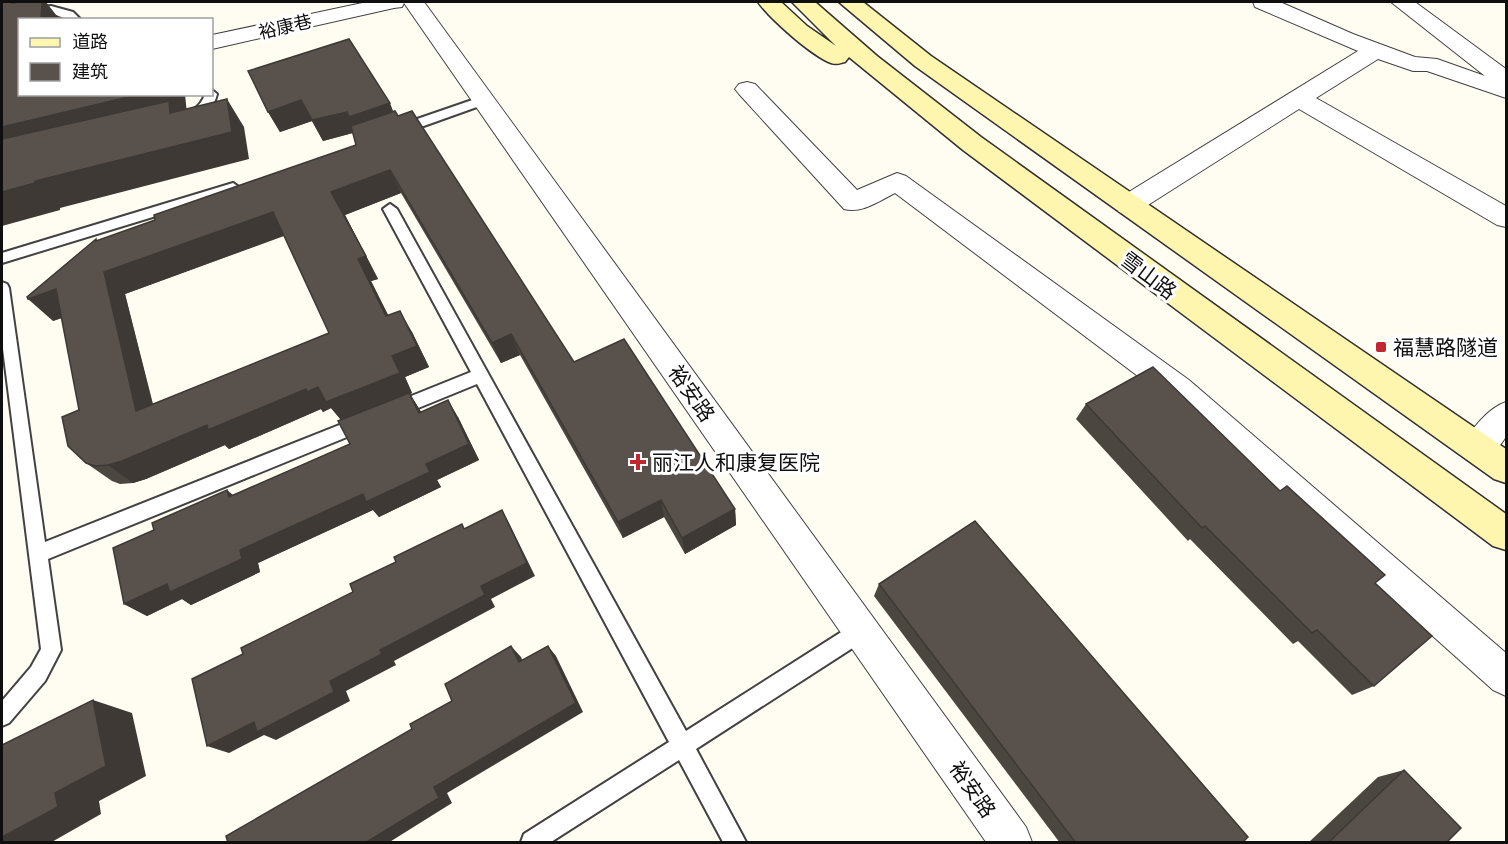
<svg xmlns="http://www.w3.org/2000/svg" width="1508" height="844" viewBox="0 0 1508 844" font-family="'PT Serif','Noto Sans SC',serif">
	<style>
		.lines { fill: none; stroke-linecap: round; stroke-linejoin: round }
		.service-casing { stroke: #424242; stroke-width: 4 }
		.minor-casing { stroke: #424242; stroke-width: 2 }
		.secondary-casing { stroke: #313131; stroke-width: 3 }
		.service { fill: #fff; fill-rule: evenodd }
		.minor { fill: #fff; fill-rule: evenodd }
		.secondary { fill: #fef5ae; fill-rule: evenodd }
		.wall { fill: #4c4641; fill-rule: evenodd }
		.shaded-wall { fill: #3e3935 }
		.building { fill: #58514c; stroke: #3e3935; stroke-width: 1.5; fill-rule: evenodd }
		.poi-dot { fill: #c0272e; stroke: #fff; stroke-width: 2 }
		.labels { text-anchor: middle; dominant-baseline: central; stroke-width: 6; stroke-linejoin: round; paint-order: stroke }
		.far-street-label { font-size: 18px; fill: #0f0f0f; stroke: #fff }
		.street-label { font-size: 21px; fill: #0f0f0f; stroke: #fff }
		.poi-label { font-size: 21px; fill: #0f0f0f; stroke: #fff; text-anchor: start }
	</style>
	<rect width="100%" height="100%" fill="#fffcf2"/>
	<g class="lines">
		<g class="service-casing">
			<g id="service">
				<path d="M 51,6 L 73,12 L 81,20 L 69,20 L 51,13 L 2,18 L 2,12 Z"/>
				<path d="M 212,90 L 217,94 C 214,107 202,125 187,122 L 185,119 C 192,109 201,107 205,94 L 212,94 Z"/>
				<path d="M 484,96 L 488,97 L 490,100 L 488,103 L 404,133 L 399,134 L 393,130 L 394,127 Z"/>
				<path d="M 233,183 L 240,188 L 238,191 L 2,263 L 2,253 Z"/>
				<path d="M 390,204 L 397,209 L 686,731 L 854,624 L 861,622 L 868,624 L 871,631 L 868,638 L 696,749 L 746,842 L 723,842 L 679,760 L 551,842 L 521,842 L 524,834 L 669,742 L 477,384 L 401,415 L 395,417 L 389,415 L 387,410 L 389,405 L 471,372 L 383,209 Z"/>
				<path d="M 2,282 L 7,284 L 9,288 L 45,542 L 357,418 L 363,416 L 369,418 L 371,423 L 369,428 L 48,559 L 61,650 L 45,681 L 9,723 L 2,726 L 2,701 L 31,667 L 41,649 L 2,341 Z"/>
			</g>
		</g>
		<g class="minor-casing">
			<g id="minor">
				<path d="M 367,2 L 424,2 L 1026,827 L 1032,842 L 986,842 L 404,3 L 402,7 L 394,8 L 212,49 L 212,35 Z"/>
				<path d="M 1253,2 L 1280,2 L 1353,34 L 1415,57 L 1437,59 L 1485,76 L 1391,2 L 1415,2 L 1506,69 L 1506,98 L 1427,71 L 1413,71 L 1378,59 L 1316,98 L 1506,206 L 1506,227 L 1497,225 L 1299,109 L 1137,212 L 1128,214 L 1119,212 L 1115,205 L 1119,198 L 1358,51 L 1255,7 Z"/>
				<path d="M 747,82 L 755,84 L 857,190 L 897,173 L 906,176 L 1189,380 L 1506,653 L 1506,696 L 1493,690 L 1167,398 L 895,193 C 879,201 861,214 844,209 L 739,94 L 735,89 L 739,84 Z"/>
				<path d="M 1506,402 L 1506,437 C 1494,453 1489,466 1467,458 L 1462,448 C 1470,430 1488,408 1506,402 Z"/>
			</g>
		</g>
		<g class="secondary-casing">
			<g id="secondary">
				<path d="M 758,2 L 781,2 L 807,26 L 836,46 L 792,2 L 815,2 L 877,56 L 981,137 L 1506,514 L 1506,550 L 1493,546 L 963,150 L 849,57 L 845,62 C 840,63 837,65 831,63 C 812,56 770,19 758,2 Z"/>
				<path d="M 839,2 L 863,2 L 931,56 L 1506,449 L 1506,483 L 1494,479 L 915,66 Z"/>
			</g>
		</g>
		<use href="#service" class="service"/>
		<use href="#minor" class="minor"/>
		<use href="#secondary" class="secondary"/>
	</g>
	<g class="wall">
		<path d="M 268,112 L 393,112 L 574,362 L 735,509 L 736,525 L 685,554 L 664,517 L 623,538 L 520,355 L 501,363 L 401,193 L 345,215 L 378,279 L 371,281 L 388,315 L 412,332 L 429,367 L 405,377 L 412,393 L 410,394 L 421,412 L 458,417 L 479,460 L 437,480 L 441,487 L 379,517 L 373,510 L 258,563 L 260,572 L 191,605 L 182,599 L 147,616 L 124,604 L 233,495 L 350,444 L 341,420 L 331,408 L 323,412 L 321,409 L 229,449 L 225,445 L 146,479 L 133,483 L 120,484 L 112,481 L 86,463 L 79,410 L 62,318 L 53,321 L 96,239 L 97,241 L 155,220 L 356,145 L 353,133 L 323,141 L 312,121 L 280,132 ZM 284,236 L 329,333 L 153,404 L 125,294 Z"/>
		<path d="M 1086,404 L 1375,583 L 1374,686 L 1352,695 L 1298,641 L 1293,644 L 1190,539 L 1188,541 L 1076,419 Z"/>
		<path d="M 879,584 L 1242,843 L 1060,843 L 874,596 Z"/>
		<path d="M 1404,770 L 1446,843 L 1308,843 L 1378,777 Z"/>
	</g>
	<g class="shaded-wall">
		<path d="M 42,2 L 46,2 L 60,20 L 41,20 Z"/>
		<path d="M 141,94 L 185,94 L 187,114 L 2,161 L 2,127 Z"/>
		<path d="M 227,99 L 244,127 L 249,159 L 60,208 L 60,210 L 2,226 L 2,192 L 35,181 Z"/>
		<path d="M 301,100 L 347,112 L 390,103 L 398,124 L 356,132 L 323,141 L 312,121 L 280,132 L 268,112 Z"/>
		<path d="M 390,170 L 401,193 L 345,215 L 378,279 L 371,281 L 399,337 L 386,316 L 358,259 L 331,192 Z"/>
		<path d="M 273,212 L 288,234 L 125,294 L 159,430 L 136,411 L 104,272 Z"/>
		<path d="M 56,289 L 80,311 L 53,321 L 28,299 Z"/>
		<path d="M 400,311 L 412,332 L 429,367 L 405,377 L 412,393 L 410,394 L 420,410 L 430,429 L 342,421 L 331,408 L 323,412 L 321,409 L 229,449 L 225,445 L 146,479 L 133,483 L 108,465 L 207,425 L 392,356 Z"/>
		<path d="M 511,334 L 520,355 L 501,363 L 492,343 Z"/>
		<path d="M 448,400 L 458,417 L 479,460 L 437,480 L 441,487 L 379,517 L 373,510 L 258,563 L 260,572 L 191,605 L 182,599 L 147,616 L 124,604 L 426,464 Z"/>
		<path d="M 227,490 L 245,505 L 229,497 Z"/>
		<path d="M 661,500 L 664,517 L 623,538 L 618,522 Z"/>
		<path d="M 735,509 L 736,525 L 685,554 L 682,538 Z"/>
		<path d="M 502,510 L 510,525 L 535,576 L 491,599 L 495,607 L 394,661 L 396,665 L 346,691 L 350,701 L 276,740 L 264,735 L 229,753 L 207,746 L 330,681 L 481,586 Z"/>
		<path d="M 511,646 L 521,657 L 528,673 L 519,662 Z"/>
		<path d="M 548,646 L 556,656 L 583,712 L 447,793 L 452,803 L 388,843 L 365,843 L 434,787 Z"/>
		<path d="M 93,700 L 132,713 L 146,776 L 99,801 L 101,814 L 50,843 L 2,843 L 2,837 L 55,793 Z"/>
	</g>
	<g class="building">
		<path d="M 2,2 L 14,2 L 13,3 L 19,2 L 42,2 L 41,20 L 20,20 L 20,94 L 141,94 L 2,127 Z"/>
		<path d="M 349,39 L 390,103 L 349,117 L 347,112 L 312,120 L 301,100 L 268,112 L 248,71 Z"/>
		<path d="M 227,99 L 232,132 L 35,181 L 35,183 L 2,192 L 2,139 L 169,101 L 170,113 Z"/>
		<path d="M 395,111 L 398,116 L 412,111 L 574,362 L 624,339 L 735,509 L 682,538 L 661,500 L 618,522 L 511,334 L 492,343 L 390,170 L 331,192 L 366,256 L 358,259 L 386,316 L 400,311 L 417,346 L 392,356 L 400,373 L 326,402 L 318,387 L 307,392 L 306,389 L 208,430 L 207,425 L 122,461 L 108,465 L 95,466 L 86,463 L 68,446 L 62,417 L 79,410 L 56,289 L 28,299 L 27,297 L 96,239 L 96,241 L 155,220 L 154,215 L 356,145 L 351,126 ZM 273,212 L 329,333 L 136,411 L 104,272 Z"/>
		<path d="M 1153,367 L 1280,491 L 1287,486 L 1385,575 L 1375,583 L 1432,636 L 1374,686 L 1317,630 L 1312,633 L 1205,526 L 1202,528 L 1086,404 Z"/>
		<path d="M 409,393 L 419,413 L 448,400 L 469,444 L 426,464 L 430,472 L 366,502 L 363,494 L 240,550 L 242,559 L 170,592 L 167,584 L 124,604 L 113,548 L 154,530 L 152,523 L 227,490 L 229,497 L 350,444 L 338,421 Z"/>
		<path d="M 502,510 L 527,563 L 481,586 L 485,595 L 380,650 L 382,654 L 330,681 L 334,692 L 257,732 L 254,722 L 207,746 L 192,679 L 243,654 L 241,648 L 353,592 L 350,584 L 396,562 L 394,557 L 462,524 L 464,529 Z"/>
		<path d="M 975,521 L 1248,837 L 1242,843 L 1076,843 L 879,584 Z"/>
		<path d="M 511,646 L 519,662 L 548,646 L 576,703 L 434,787 L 439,798 L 365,843 L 228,843 L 226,836 L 412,729 L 410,724 L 452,701 L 445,684 Z"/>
		<path d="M 93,700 L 106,766 L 55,793 L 58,807 L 2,837 L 2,745 Z"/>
		<path d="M 1404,770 L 1461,828 L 1446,843 L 1328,843 Z"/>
	</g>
	<g class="poi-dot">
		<rect x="1375" y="341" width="12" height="12" rx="3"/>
		<path d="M635 453h6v6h6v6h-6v6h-6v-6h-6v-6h6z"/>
	</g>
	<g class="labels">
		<g class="far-street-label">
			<text transform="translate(285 26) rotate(-13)">裕康巷</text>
		</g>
		<g class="street-label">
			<text transform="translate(1149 275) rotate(37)">雪山路</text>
			<text transform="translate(692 393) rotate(55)">裕安路</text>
			<text transform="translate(973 789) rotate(55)">裕安路</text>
		</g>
		<g class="poi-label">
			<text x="1393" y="347">福慧路隧道</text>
			<text x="652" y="462">丽江人和康复医院</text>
		</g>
	</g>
	<rect width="1508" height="844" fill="none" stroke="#0f0f0f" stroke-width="6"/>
	<rect x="18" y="18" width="195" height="78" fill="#ffffff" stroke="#9f9f9f" stroke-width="1.5"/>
	<rect x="30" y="38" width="30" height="9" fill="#fef5ae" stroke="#9f9f9f" stroke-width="1.5"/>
	<text x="72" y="48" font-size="18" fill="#0f0f0f">道路</text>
	<rect x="30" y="63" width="30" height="18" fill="#58514c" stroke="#9f9f9f" stroke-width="1.5"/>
	<text x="72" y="78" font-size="18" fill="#0f0f0f">建筑</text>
</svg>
